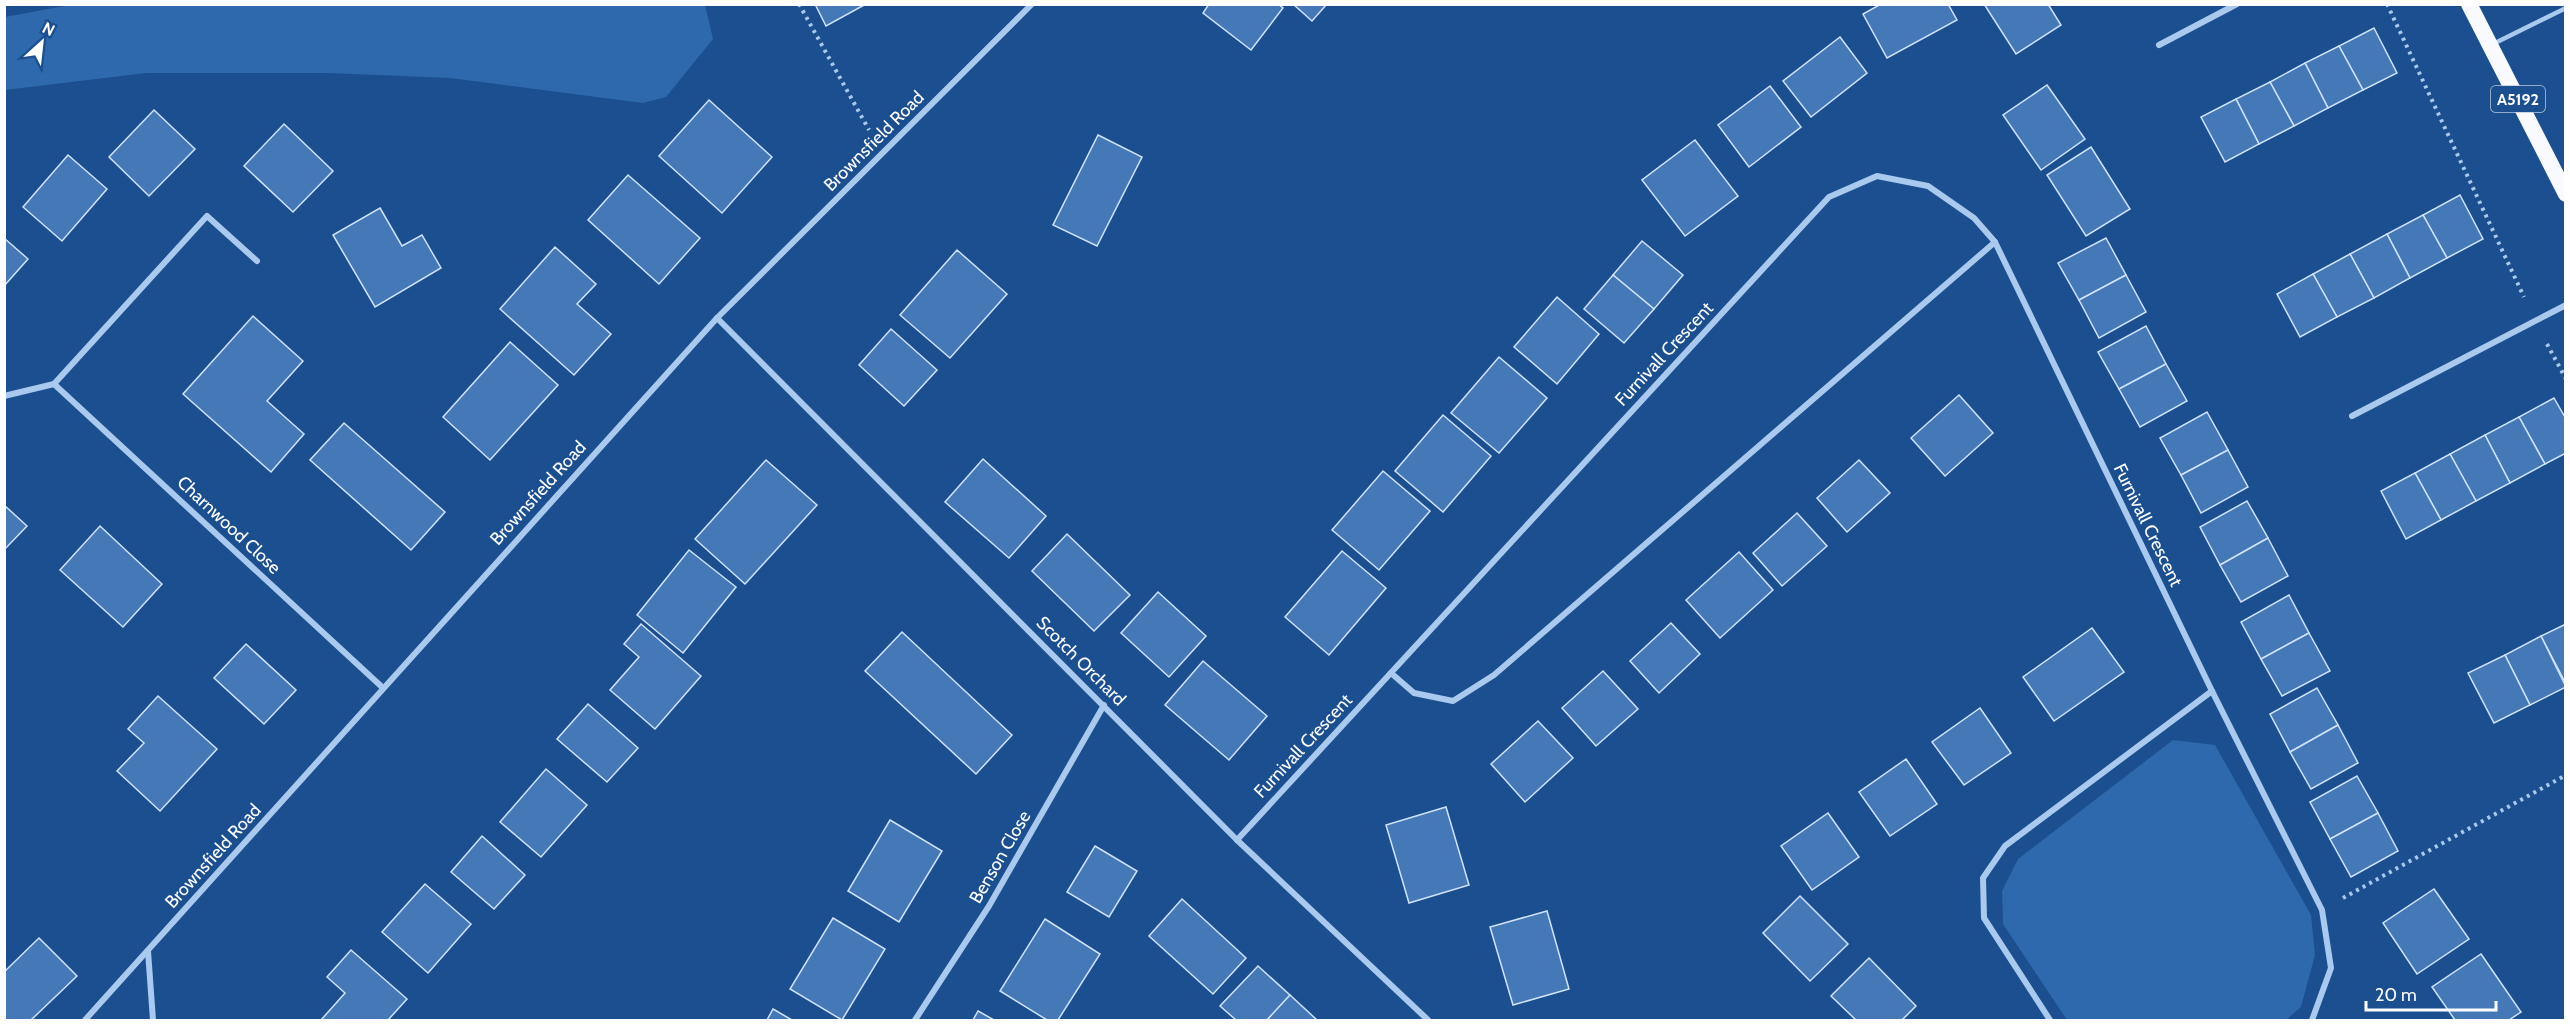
<svg xmlns="http://www.w3.org/2000/svg" width="2570" height="1025" viewBox="0 0 2570 1025" font-family="Cabin,sans-serif">
	<style>
		.green { fill: #2e69ad }
		.building { fill: #4478b7; stroke: #cfe3fa; stroke-width: 1.5 }
		.lines { fill: none; stroke-linecap: round; stroke-linejoin: round }
		.path { stroke: #a9c9ee; stroke-width: 4; stroke-dasharray: 3 4.5; stroke-linecap: butt }
		.service { stroke: #a9c9ee; stroke-width: 4.5 }
		.minor { stroke: #a9c9ee; stroke-width: 6 }
		.trunk { stroke: #f8faff; stroke-width: 16 }
		.labels { text-anchor: middle; dominant-baseline: central; stroke-width: 4.5; stroke-linejoin: round; paint-order: stroke }
		.shield { fill: #1b4f8f; stroke: #bbcadd; stroke-width: 1.5 }
		.shield-label { font-size: 16px; font-weight: bold; fill: #fff }
		.street-label { font-size: 18px; fill: #fff; stroke: #1b4f8f }
	</style>
	<rect width="100%" height="100%" fill="#1b4f8f"/>
	<g class="green">
		<path d="M 75,4 L 705,5 L 713,39 L 666,97 L 643,103 L 450,78 L 327,73 L 146,73 L 5,90 L 5,17 Z"/>
		<path d="M 2173,740 L 2215,745 L 2311,915 L 2315,955 L 2301,1007 L 2286,1020 L 2067,1020 L 2003,924 L 2002,891 L 2018,859 Z"/>
	</g>
	<g class="building">
		<path d="M 815,4 L 866,4 L 826,26 Z"/>
		<path d="M 1209,4 L 1278,4 L 1283,8 L 1251,50 L 1203,13 Z"/>
		<path d="M 1293,4 L 1327,4 L 1312,21 Z"/>
		<path d="M 1881,4 L 1948,4 L 1957,20 L 1887,58 L 1863,14 Z"/>
		<path d="M 1984,4 L 2048,4 L 2061,25 L 2016,54 Z"/>
		<path d="M 2374,28 L 2397,73 L 2363,90 L 2339,46 Z"/>
		<path d="M 1840,37 L 1867,73 L 1811,117 L 1783,81 Z"/>
		<path d="M 2339,46 L 2363,90 L 2328,108 L 2305,63 Z"/>
		<path d="M 2305,63 L 2328,108 L 2294,126 L 2270,82 Z"/>
		<path d="M 2270,82 L 2294,126 L 2259,144 L 2236,99 Z"/>
		<path d="M 2047,85 L 2085,139 L 2041,170 L 2003,115 Z"/>
		<path d="M 1770,86 L 1801,127 L 1749,167 L 1718,125 Z"/>
		<path d="M 2236,99 L 2259,144 L 2225,162 L 2201,117 Z"/>
		<path d="M 709,100 L 772,157 L 722,213 L 659,156 Z"/>
		<path d="M 154,110 L 195,149 L 149,196 L 109,157 Z"/>
		<path d="M 284,124 L 333,171 L 293,212 L 244,166 Z"/>
		<path d="M 1098,135 L 1142,157 L 1097,246 L 1053,225 Z"/>
		<path d="M 1695,140 L 1738,196 L 1685,236 L 1642,180 Z"/>
		<path d="M 2091,147 L 2130,209 L 2086,236 L 2047,175 Z"/>
		<path d="M 68,155 L 107,189 L 62,241 L 23,207 Z"/>
		<path d="M 628,175 L 700,238 L 659,284 L 588,220 Z"/>
		<path d="M 2460,195 L 2483,239 L 2447,258 L 2423,215 Z"/>
		<path d="M 380,208 L 402,246 L 422,235 L 441,268 L 375,307 L 333,235 Z"/>
		<path d="M 2423,215 L 2447,258 L 2410,278 L 2387,234 Z"/>
		<path d="M 2387,234 L 2410,278 L 2374,298 L 2350,254 Z"/>
		<path d="M 4,238 L 28,259 L 4,286 Z"/>
		<path d="M 2106,238 L 2126,275 L 2079,300 L 2058,263 Z"/>
		<path d="M 1642,241 L 1683,275 L 1654,309 L 1613,275 Z"/>
		<path d="M 555,247 L 596,284 L 577,304 L 611,334 L 574,375 L 500,309 Z"/>
		<path d="M 957,250 L 1007,294 L 950,358 L 900,315 Z"/>
		<path d="M 2350,254 L 2374,298 L 2337,317 L 2313,274 Z"/>
		<path d="M 2313,274 L 2337,317 L 2300,337 L 2277,294 Z"/>
		<path d="M 1613,275 L 1654,309 L 1624,343 L 1584,309 Z"/>
		<path d="M 2126,275 L 2146,312 L 2099,338 L 2079,300 Z"/>
		<path d="M 1557,297 L 1599,334 L 1557,384 L 1514,347 Z"/>
		<path d="M 253,316 L 303,361 L 267,401 L 304,434 L 271,472 L 183,394 Z"/>
		<path d="M 2146,326 L 2166,364 L 2119,389 L 2098,352 Z"/>
		<path d="M 891,329 L 937,370 L 904,406 L 859,365 Z"/>
		<path d="M 510,342 L 558,385 L 490,460 L 443,417 Z"/>
		<path d="M 1499,357 L 1547,398 L 1499,453 L 1451,413 Z"/>
		<path d="M 2166,364 L 2187,401 L 2140,427 L 2119,389 Z"/>
		<path d="M 1959,395 L 1993,433 L 1945,476 L 1911,438 Z"/>
		<path d="M 2554,398 L 2566,419 L 2566,453 L 2545,464 L 2519,417 Z"/>
		<path d="M 2207,412 L 2228,450 L 2181,475 L 2160,438 Z"/>
		<path d="M 1443,415 L 1491,456 L 1443,512 L 1395,471 Z"/>
		<path d="M 2519,417 L 2545,464 L 2510,483 L 2485,435 Z"/>
		<path d="M 344,423 L 445,512 L 411,550 L 310,460 Z"/>
		<path d="M 2485,435 L 2510,483 L 2476,501 L 2450,454 Z"/>
		<path d="M 2228,450 L 2248,487 L 2201,513 L 2181,475 Z"/>
		<path d="M 2450,454 L 2476,501 L 2441,520 L 2415,473 Z"/>
		<path d="M 983,459 L 1046,516 L 1009,558 L 945,502 Z"/>
		<path d="M 766,460 L 817,505 L 745,584 L 695,539 Z"/>
		<path d="M 1859,460 L 1890,493 L 1847,532 L 1817,498 Z"/>
		<path d="M 1383,471 L 1430,511 L 1379,570 L 1332,530 Z"/>
		<path d="M 2415,473 L 2441,520 L 2406,539 L 2381,491 Z"/>
		<path d="M 2247,501 L 2268,538 L 2220,565 L 2200,527 Z"/>
		<path d="M 4,505 L 27,526 L 4,550 Z"/>
		<path d="M 1797,513 L 1827,546 L 1782,586 L 1753,553 Z"/>
		<path d="M 100,526 L 162,584 L 123,627 L 60,570 Z"/>
		<path d="M 1067,534 L 1130,595 L 1094,631 L 1032,571 Z"/>
		<path d="M 2268,538 L 2288,576 L 2241,602 L 2220,565 Z"/>
		<path d="M 689,550 L 736,587 L 683,653 L 637,615 Z"/>
		<path d="M 1342,551 L 1386,588 L 1329,655 L 1285,617 Z"/>
		<path d="M 1739,552 L 1773,590 L 1720,638 L 1686,600 Z"/>
		<path d="M 1158,592 L 1206,636 L 1169,677 L 1121,633 Z"/>
		<path d="M 2289,595 L 2309,633 L 2261,659 L 2241,622 Z"/>
		<path d="M 1671,623 L 1700,654 L 1659,693 L 1630,661 Z"/>
		<path d="M 641,624 L 701,676 L 655,729 L 610,690 L 639,657 L 624,644 Z"/>
		<path d="M 2566,624 L 2566,684 L 2541,636 Z"/>
		<path d="M 2092,628 L 2124,672 L 2054,721 L 2023,677 Z"/>
		<path d="M 902,632 L 1012,735 L 976,774 L 865,671 Z"/>
		<path d="M 2309,633 L 2330,671 L 2282,696 L 2261,659 Z"/>
		<path d="M 2541,636 L 2566,687 L 2530,705 L 2505,655 Z"/>
		<path d="M 246,644 L 296,690 L 264,724 L 214,678 Z"/>
		<path d="M 2505,655 L 2530,705 L 2494,723 L 2468,673 Z"/>
		<path d="M 1203,661 L 1267,716 L 1229,760 L 1165,705 Z"/>
		<path d="M 1603,671 L 1638,709 L 1596,746 L 1562,708 Z"/>
		<path d="M 2317,688 L 2338,725 L 2290,752 L 2270,714 Z"/>
		<path d="M 158,696 L 217,749 L 160,811 L 117,771 L 144,743 L 128,729 Z"/>
		<path d="M 588,704 L 638,748 L 607,782 L 557,739 Z"/>
		<path d="M 1980,708 L 2011,753 L 1964,785 L 1932,742 Z"/>
		<path d="M 1538,721 L 1573,758 L 1525,802 L 1491,764 Z"/>
		<path d="M 2338,725 L 2358,763 L 2311,789 L 2290,752 Z"/>
		<path d="M 1906,759 L 1937,804 L 1890,836 L 1859,792 Z"/>
		<path d="M 546,769 L 587,805 L 541,857 L 500,822 Z"/>
		<path d="M 2357,776 L 2378,813 L 2330,839 L 2310,802 Z"/>
		<path d="M 1446,807 L 1469,885 L 1409,903 L 1386,825 Z"/>
		<path d="M 1828,813 L 1859,857 L 1812,890 L 1781,846 Z"/>
		<path d="M 2378,813 L 2398,851 L 2351,877 L 2330,839 Z"/>
		<path d="M 890,820 L 942,851 L 899,922 L 848,891 Z"/>
		<path d="M 482,836 L 525,875 L 494,909 L 451,872 Z"/>
		<path d="M 1095,846 L 1137,871 L 1109,917 L 1067,892 Z"/>
		<path d="M 425,884 L 471,924 L 428,973 L 382,932 Z"/>
		<path d="M 2434,889 L 2469,939 L 2417,974 L 2383,923 Z"/>
		<path d="M 1800,896 L 1848,944 L 1810,981 L 1763,933 Z"/>
		<path d="M 1182,899 L 1246,958 L 1213,994 L 1149,936 Z"/>
		<path d="M 1547,911 L 1569,989 L 1513,1005 L 1490,927 Z"/>
		<path d="M 833,918 L 885,949 L 842,1020 L 790,989 Z"/>
		<path d="M 1045,919 L 1100,954 L 1058,1020 L 1047,1020 L 1000,991 Z"/>
		<path d="M 39,938 L 77,976 L 31,1020 L 4,1020 L 4,972 Z"/>
		<path d="M 351,950 L 407,999 L 388,1020 L 321,1020 L 345,993 L 327,977 Z"/>
		<path d="M 2481,954 L 2521,1012 L 2509,1020 L 2455,1020 L 2432,987 Z"/>
		<path d="M 1869,958 L 1916,1006 L 1902,1020 L 1856,1020 L 1831,996 Z"/>
		<path d="M 1258,966 L 1290,995 L 1267,1020 L 1236,1020 L 1220,1006 Z"/>
		<path d="M 1290,995 L 1317,1020 L 1267,1020 Z"/>
		<path d="M 773,1009 L 792,1020 L 767,1020 Z"/>
		<path d="M 978,1011 L 994,1020 L 973,1020 Z"/>
	</g>
	<g class="lines">
		<g class="path">
			<path d="M 799,4 L 869,130"/>
			<path d="M 2387,4 L 2524,297"/>
			<path d="M 2547,344 L 2566,379"/>
			<path d="M 2343,898 L 2566,775"/>
		</g>
		<path class="service" d="M 2493,44 L 2566,8"/>
		<g class="minor">
			<path d="M 2159,45 L 2237,4"/>
			<path d="M 717,318 L 1237,840 L 1428,1020"/>
			<path d="M 54,384 L 207,216 L 257,261"/>
			<path d="M 4,396 L 54,384 L 382,687"/>
			<path d="M 2352,416 L 2566,305"/>
			<path d="M 1391,673 L 1414,693 L 1453,701 L 1494,675 L 1995,242"/>
			<path d="M 1237,840 L 1829,197 L 1877,176 L 1928,186 L 1974,218 L 1995,242 L 2212,691 L 2322,910 L 2331,968 L 2312,1020"/>
			<path d="M 148,951 L 153,1020"/>
			<path d="M 85,1020 L 717,318 L 1032,4"/>
			<path d="M 915,1020 L 989,906 L 1104,705"/>
			<path d="M 2050,1020 L 1984,918 L 1983,878 L 2005,846 L 2212,691"/>
		</g>
		<path class="trunk" d="M 2469,4 L 2566,194"/>
	</g>
	<g class="labels">
		<rect class="shield" x="2491" y="86" width="54" height="26" rx="4.5"/>
		<g class="shield-label">
			<text x="2518" y="99">A5192</text>
		</g>
		<g class="street-label">
			<text transform="translate(874 141) rotate(-45)">Brownsfield Road</text>
			<text transform="translate(1664 354) rotate(-47)">Furnivall Crescent</text>
			<text transform="translate(538 493) rotate(-48)">Brownsfield Road</text>
			<text transform="translate(229 525) rotate(43)">Charnwood Close</text>
			<text transform="translate(2148 525) rotate(64)">Furnivall Crescent</text>
			<text transform="translate(1081 661) rotate(45)">Scotch Orchard</text>
			<text transform="translate(1303 746) rotate(-47)">Furnivall Crescent</text>
			<text transform="translate(213 856) rotate(-48)">Brownsfield Road</text>
			<text transform="translate(1000 857) rotate(-60)">Benson Close</text>
		</g>
	</g>
	<rect width="2570" height="1025" fill="none" stroke="#ffffff" stroke-width="12"/>
	<g transform="translate(42 42) rotate(27)" stroke="#1b4f8f" stroke-width="4.5" paint-order="stroke">
	<path d="M0-4.5L10 22L0 15L-10 22Z" fill="#ffffff"/>
	<text y="-9" font-size="16" font-weight="bold" text-anchor="middle" fill="#ffffff">N</text>
	</g>
	<path d="M2366 1001v9h130v-9" fill="none" stroke="#ffffff" stroke-width="3"/>
	<text x="2375" y="1001" font-size="18" fill="#ffffff" stroke="#1b4f8f" stroke-width="4.5" paint-order="stroke">20 m</text>
</svg>
